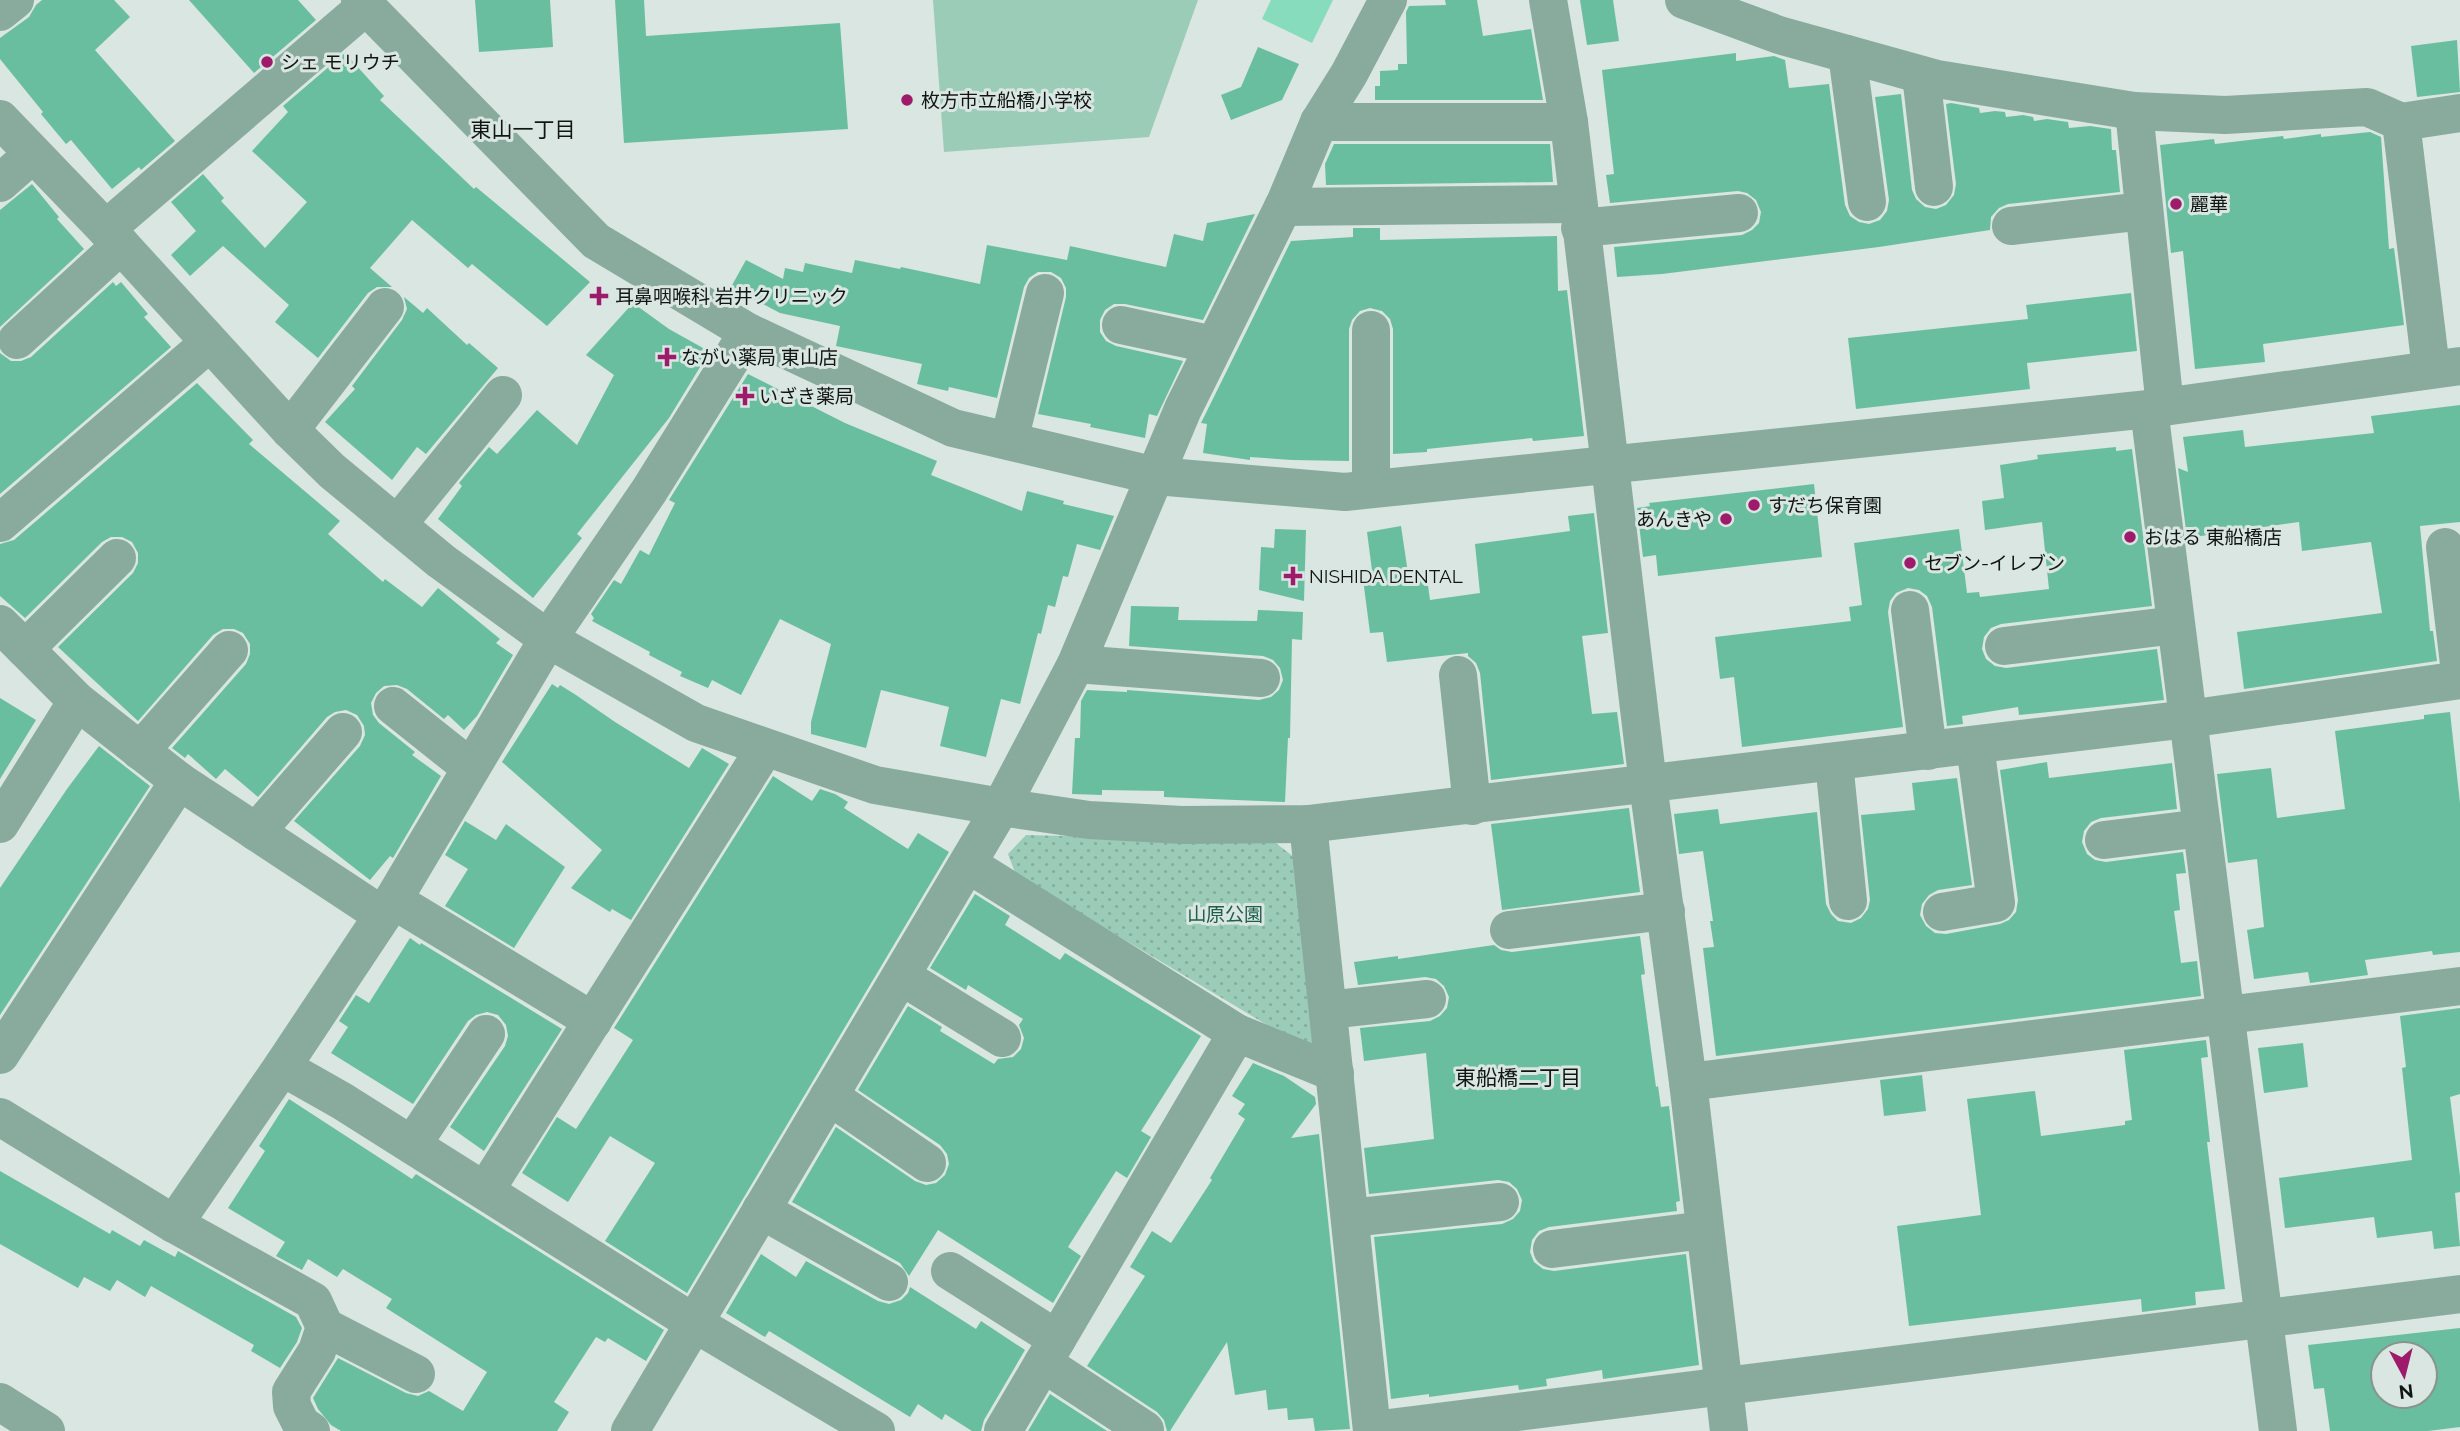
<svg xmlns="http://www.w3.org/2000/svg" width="2460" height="1431" viewBox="0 0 2460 1431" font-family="Raleway,'Noto Sans JP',sans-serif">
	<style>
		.grass { fill: url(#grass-dots) }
		.pitch { fill: #9bccb8 }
		.water { fill: #87dcbd }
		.building { fill: #6abea0; fill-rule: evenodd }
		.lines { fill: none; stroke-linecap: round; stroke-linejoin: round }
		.minor { stroke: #89ab9e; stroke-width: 38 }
		.poi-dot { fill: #9e1b6c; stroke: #d9e6e1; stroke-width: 2.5 }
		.labels { text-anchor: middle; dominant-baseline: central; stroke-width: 6; stroke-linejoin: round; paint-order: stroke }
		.poi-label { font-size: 19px; fill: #111614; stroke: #d9e6e1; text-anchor: start }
		.park-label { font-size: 19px; fill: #1f604c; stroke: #d9e6e1 }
		.neighbourhood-label { font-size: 21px; fill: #111614; stroke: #d9e6e1 }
	</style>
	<defs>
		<pattern id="grass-dots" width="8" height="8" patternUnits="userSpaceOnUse" patternTransform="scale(1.75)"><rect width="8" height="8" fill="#9bccb8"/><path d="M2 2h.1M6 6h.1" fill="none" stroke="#84ae9d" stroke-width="1.8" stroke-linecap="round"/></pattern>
	</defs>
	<rect width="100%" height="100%" fill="#d9e6e1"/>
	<path class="grass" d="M 1026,835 L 1273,841 L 1294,857 L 1314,1053 L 1016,875 L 1008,854 Z"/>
	<path class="pitch" d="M 933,0 L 1198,0 L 1149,137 L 944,152 Z"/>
	<path class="water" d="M 1271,0 L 1333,0 L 1312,43 L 1262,19 Z"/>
	<g class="building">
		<path d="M 42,0 L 114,0 L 130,17 L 95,50 L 175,141 L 141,170 L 139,167 L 112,189 L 71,140 L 66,144 L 41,114 L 43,112 L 0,59 L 0,38 L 29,17 L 36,5 Z"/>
		<path d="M 189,0 L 298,0 L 316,20 L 254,73 Z"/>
		<path d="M 475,0 L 550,0 L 553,47 L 479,52 Z"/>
		<path d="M 615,0 L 644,0 L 646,36 L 840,23 L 848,129 L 624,143 Z"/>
		<path d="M 1445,0 L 1477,0 L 1483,36 L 1531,29 L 1543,100 L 1375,100 L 1375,86 L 1380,86 L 1380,71 L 1398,70 L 1398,64 L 1407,64 L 1406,12 L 1409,6 L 1446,5 Z"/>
		<path d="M 1580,0 L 1613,0 L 1619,41 L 1587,45 Z"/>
		<path d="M 2457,40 L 2460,92 L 2417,97 L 2411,46 Z"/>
		<path d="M 1258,47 L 1299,64 L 1282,100 L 1231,120 L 1221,95 L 1241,87 Z"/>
		<path d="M 345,53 L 384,96 L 380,100 L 474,189 L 476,187 L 590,282 L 547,326 L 472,264 L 468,268 L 412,220 L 370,268 L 392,287 L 377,287 L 368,293 L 318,358 L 275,322 L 289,305 L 223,246 L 190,276 L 171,255 L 196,231 L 171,202 L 203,174 L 224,198 L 221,201 L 265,248 L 307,202 L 252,151 L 288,112 L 283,106 Z"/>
		<path d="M 1736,53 L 1736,61 L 1774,56 L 1785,60 L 1789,88 L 1829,84 L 1845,205 L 1850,216 L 1859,222 L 1869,224 L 1880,220 L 1887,211 L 1889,200 L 1875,97 L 1901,94 L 1912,190 L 1916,199 L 1925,207 L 1936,209 L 1946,205 L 1954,195 L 1956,184 L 1946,104 L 1951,103 L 1979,108 L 1980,113 L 1995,111 L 2005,112 L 2006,117 L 2023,115 L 2033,117 L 2034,121 L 2047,119 L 2068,122 L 2069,128 L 2090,126 L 2111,129 L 2112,150 L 2116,150 L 2120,192 L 2008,204 L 1999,208 L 1991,217 L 1990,230 L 1879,247 L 1662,274 L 1617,277 L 1614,247 L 1742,235 L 1752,230 L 1759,223 L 1761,212 L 1756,200 L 1747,193 L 1738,191 L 1610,203 L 1606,175 L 1614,174 L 1602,70 Z"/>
		<path d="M 2370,132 L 2381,137 L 2389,249 L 2394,248 L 2404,325 L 2263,344 L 2265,362 L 2195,369 L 2183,251 L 2171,253 L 2160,145 L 2214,139 L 2215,144 L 2283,136 L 2284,139 L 2321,134 L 2321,137 Z"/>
		<path d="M 1334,144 L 1550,144 L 1553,182 L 1326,185 L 1325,164 Z"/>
		<path d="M 32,184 L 59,217 L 57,219 L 84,249 L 0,327 L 0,210 Z"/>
		<path d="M 1255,214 L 1203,320 L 1125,304 L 1114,304 L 1105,310 L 1100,320 L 1100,332 L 1106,341 L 1116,346 L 1183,361 L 1157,416 L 1149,414 L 1145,438 L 1090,427 L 1091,424 L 1038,414 L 1066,297 L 1066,288 L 1061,278 L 1051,272 L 1038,272 L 1029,278 L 1024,287 L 997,398 L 949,387 L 948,391 L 917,384 L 922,364 L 836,346 L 840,326 L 780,313 L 731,287 L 746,260 L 783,279 L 785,268 L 803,272 L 805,263 L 852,273 L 855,260 L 900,269 L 901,267 L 980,284 L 987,245 L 1067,260 L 1070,246 L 1166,267 L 1174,234 L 1203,241 L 1207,223 Z"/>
		<path d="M 1353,228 L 1380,228 L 1380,240 L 1557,236 L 1558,291 L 1567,290 L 1584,436 L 1533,441 L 1532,438 L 1427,449 L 1427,452 L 1393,454 L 1393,329 L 1390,319 L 1382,311 L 1370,308 L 1360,311 L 1352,320 L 1349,329 L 1349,461 L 1292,460 L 1250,457 L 1250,460 L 1203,453 L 1207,424 L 1201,423 L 1291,241 L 1353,237 Z"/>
		<path d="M 113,282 L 116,286 L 121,282 L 148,314 L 144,317 L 171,347 L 0,494 L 0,353 L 11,361 L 21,361 L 31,357 Z"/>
		<path d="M 2131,293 L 2137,351 L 2027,363 L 2030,389 L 1856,409 L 1848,338 L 2028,319 L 2026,305 Z"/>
		<path d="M 404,297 L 423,313 L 427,308 L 467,345 L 469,343 L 498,368 L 426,454 L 417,447 L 392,480 L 325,422 L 355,389 L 352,386 L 402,320 L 407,309 Z"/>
		<path d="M 633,303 L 669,329 L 703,348 L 702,351 L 708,354 L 669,418 L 577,534 L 582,538 L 533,598 L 438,519 L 462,486 L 459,483 L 489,447 L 497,454 L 537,410 L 577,445 L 614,375 L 586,355 Z"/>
		<path d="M 748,374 L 845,423 L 937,461 L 931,475 L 1022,511 L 1027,491 L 1064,501 L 1063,504 L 1114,516 L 1100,550 L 1077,544 L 1068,577 L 1063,576 L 1055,607 L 1048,605 L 1041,634 L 1038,633 L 1020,704 L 1001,699 L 986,757 L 940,746 L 949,707 L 881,690 L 866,748 L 811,734 L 811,722 L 831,644 L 780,619 L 741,695 L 712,680 L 708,688 L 680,676 L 682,672 L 649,655 L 650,652 L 592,621 L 594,618 L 591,614 L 614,580 L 621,584 L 640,550 L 649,555 L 675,503 L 669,500 Z"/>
		<path d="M 197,383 L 253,440 L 249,444 L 340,521 L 328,534 L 383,582 L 385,579 L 422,607 L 438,588 L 500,639 L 496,643 L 513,655 L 477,716 L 464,730 L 448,715 L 444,719 L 407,689 L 397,685 L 384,686 L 376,693 L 371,703 L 373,715 L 379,723 L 415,752 L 412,755 L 441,776 L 393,858 L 390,856 L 370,880 L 294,821 L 360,746 L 365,735 L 364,726 L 357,715 L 346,710 L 335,712 L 327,717 L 258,797 L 225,769 L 216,779 L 188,754 L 185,758 L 172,748 L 246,664 L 250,654 L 250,644 L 243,633 L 234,629 L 223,629 L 213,635 L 138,721 L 58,647 L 133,573 L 138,563 L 138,553 L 132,542 L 122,537 L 111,537 L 102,542 L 25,618 L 0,596 L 0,544 L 14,540 Z"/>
		<path d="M 2460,405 L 2460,522 L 2420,526 L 2430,631 L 2433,631 L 2437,661 L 2244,689 L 2237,632 L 2382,613 L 2371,542 L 2302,551 L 2299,522 L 2187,538 L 2178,468 L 2188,472 L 2183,437 L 2243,430 L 2245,447 L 2374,433 L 2371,416 Z"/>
		<path d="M 2116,447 L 2116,451 L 2132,449 L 2152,606 L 2001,624 L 1991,628 L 1984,637 L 1982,649 L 1986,659 L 1995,666 L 2006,668 L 2157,649 L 2164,700 L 2019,715 L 2018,707 L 1962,716 L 1963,724 L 1947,726 L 1932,607 L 1927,596 L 1919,590 L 1908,588 L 1896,593 L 1890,601 L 1888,612 L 1903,727 L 1742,747 L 1734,677 L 1720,679 L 1715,637 L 1851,621 L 1849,607 L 1862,605 L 1854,543 L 1959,529 L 1967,593 L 1979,592 L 1980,597 L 2049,589 L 2042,522 L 1985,530 L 1982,501 L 2004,498 L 2000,465 L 2038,459 L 2037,455 Z"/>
		<path d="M 1814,484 L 1822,557 L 1658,576 L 1656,555 L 1643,557 L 1637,508 L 1650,506 L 1649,503 Z"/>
		<path d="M 1594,513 L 1608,633 L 1582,636 L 1592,714 L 1617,712 L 1624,764 L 1491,780 L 1480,673 L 1476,663 L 1468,656 L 1468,653 L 1387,662 L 1383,632 L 1370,633 L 1363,579 L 1373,578 L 1367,532 L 1401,526 L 1408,573 L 1426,571 L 1430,600 L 1480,593 L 1475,544 L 1570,531 L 1568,516 Z"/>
		<path d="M 1275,529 L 1306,530 L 1304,601 L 1259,590 L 1261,547 L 1274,548 Z"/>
		<path d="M 1131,606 L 1179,607 L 1178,620 L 1257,621 L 1258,610 L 1303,612 L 1302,640 L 1292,639 L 1290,738 L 1288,738 L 1285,802 L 1164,797 L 1164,791 L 1102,790 L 1102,795 L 1072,794 L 1075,738 L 1080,738 L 1081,701 L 1087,690 L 1127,692 L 1127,690 L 1259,700 L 1271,697 L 1279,690 L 1283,680 L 1280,668 L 1273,660 L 1263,656 L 1129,646 Z"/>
		<path d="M 552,684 L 558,688 L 560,685 L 576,695 L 615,722 L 689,768 L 702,748 L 729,764 L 631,920 L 612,909 L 610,912 L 571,888 L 602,850 L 502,762 Z"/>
		<path d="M 0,698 L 36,720 L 0,779 Z"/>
		<path d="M 2450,712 L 2460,803 L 2460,952 L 2433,955 L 2432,951 L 2365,960 L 2368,975 L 2310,983 L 2308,972 L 2254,979 L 2247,930 L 2264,927 L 2257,859 L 2228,863 L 2217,774 L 2271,768 L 2277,818 L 2345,809 L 2335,731 L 2424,719 L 2424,715 Z"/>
		<path d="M 99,746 L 150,786 L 0,1015 L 0,888 L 67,789 Z"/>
		<path d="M 2047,762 L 2049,778 L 2172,763 L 2177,809 L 2101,818 L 2091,822 L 2084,831 L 2082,842 L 2087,854 L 2095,860 L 2106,862 L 2183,852 L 2186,873 L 2176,874 L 2180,910 L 2174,911 L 2181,963 L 2197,961 L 2201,996 L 1716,1056 L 1703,948 L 1714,947 L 1710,921 L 1713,921 L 1703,851 L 1679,854 L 1674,814 L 1718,809 L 1720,824 L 1817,812 L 1826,904 L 1831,914 L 1838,921 L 1851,923 L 1861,918 L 1868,909 L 1870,900 L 1861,815 L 1915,810 L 1912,783 L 1957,778 L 1972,885 L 1938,890 L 1929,895 L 1922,904 L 1920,915 L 1926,926 L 1935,933 L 1946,934 L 2000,924 L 2009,920 L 2016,912 L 2018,900 L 2000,770 Z"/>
		<path d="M 773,776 L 812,801 L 820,789 L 835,794 L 848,802 L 844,808 L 908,849 L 918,833 L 949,852 L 687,1293 L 605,1241 L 655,1163 L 610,1136 L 568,1202 L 522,1173 L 557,1117 L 576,1129 L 633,1040 L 614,1028 Z"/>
		<path d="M 1629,808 L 1640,892 L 1502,910 L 1491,824 Z"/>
		<path d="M 465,821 L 496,840 L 506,824 L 565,867 L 514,948 L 445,906 L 468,869 L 445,855 Z"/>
		<path d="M 975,894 L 1010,916 L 1005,925 L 1060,960 L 1065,953 L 1201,1036 L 1141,1131 L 1151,1137 L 1127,1178 L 1116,1171 L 1068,1247 L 1081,1256 L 1053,1303 L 938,1230 L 909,1276 L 900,1263 L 792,1202 L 836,1127 L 915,1181 L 926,1185 L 936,1183 L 945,1175 L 949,1164 L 947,1154 L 940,1145 L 858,1090 L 908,1006 L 942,1027 L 940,1031 L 994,1064 L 998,1059 L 1013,1057 L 1021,1049 L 1024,1038 L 1019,1025 L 1023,1019 L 968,985 L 966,990 L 930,968 Z"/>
		<path d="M 1640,936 L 1645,974 L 1641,975 L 1656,1087 L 1658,1086 L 1661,1107 L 1669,1106 L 1680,1201 L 1676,1202 L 1677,1211 L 1549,1227 L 1539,1231 L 1532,1240 L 1530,1252 L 1534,1262 L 1543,1269 L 1554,1271 L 1686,1254 L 1699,1365 L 1603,1379 L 1602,1370 L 1546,1379 L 1547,1386 L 1519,1390 L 1518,1385 L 1429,1397 L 1429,1394 L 1391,1399 L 1374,1237 L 1502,1224 L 1513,1219 L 1520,1211 L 1522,1200 L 1517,1189 L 1509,1182 L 1498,1180 L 1369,1194 L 1364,1148 L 1434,1139 L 1426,1053 L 1364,1061 L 1360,1028 L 1430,1021 L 1440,1016 L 1447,1008 L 1449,997 L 1444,986 L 1436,979 L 1425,977 L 1358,985 L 1354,962 L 1398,956 L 1398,959 L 1494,945 L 1501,950 L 1512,952 Z"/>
		<path d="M 410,938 L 420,945 L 421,943 L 562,1029 L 484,1151 L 450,1127 L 505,1046 L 508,1036 L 506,1025 L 498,1015 L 487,1012 L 476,1015 L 468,1021 L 413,1104 L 331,1053 L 348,1027 L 339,1021 L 356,995 L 369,1003 Z"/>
		<path d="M 2460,1008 L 2460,1094 L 2450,1097 L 2460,1176 L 2460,1192 L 2455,1193 L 2460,1246 L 2434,1249 L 2432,1231 L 2377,1238 L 2374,1217 L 2285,1228 L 2279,1178 L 2412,1160 L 2402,1068 L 2406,1067 L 2400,1016 Z"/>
		<path d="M 2206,1040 L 2208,1057 L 2201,1058 L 2210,1142 L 2207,1142 L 2225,1289 L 2195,1292 L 2196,1305 L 2142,1312 L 2141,1299 L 1909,1326 L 1897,1226 L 1981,1215 L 1967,1099 L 2035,1091 L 2041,1136 L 2125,1125 L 2125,1121 L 2132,1120 L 2124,1050 Z"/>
		<path d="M 2303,1043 L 2308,1087 L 2264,1093 L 2258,1048 Z"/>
		<path d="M 1253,1063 L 1284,1076 L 1315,1097 L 1316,1104 L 1291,1138 L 1319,1134 L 1350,1429 L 1315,1431 L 1313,1418 L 1288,1420 L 1287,1408 L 1268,1410 L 1266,1390 L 1235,1395 L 1227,1342 L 1170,1431 L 1167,1431 L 1164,1420 L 1157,1412 L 1087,1366 L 1145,1276 L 1130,1267 L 1152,1231 L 1171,1243 L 1212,1180 L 1210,1178 L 1245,1119 L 1238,1114 L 1245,1104 L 1232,1096 Z"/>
		<path d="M 1922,1075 L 1926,1111 L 1884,1116 L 1880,1080 Z"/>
		<path d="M 289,1099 L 412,1179 L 416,1174 L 664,1330 L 646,1361 L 608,1338 L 605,1342 L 596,1337 L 554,1402 L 569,1412 L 557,1431 L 341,1431 L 331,1425 L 318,1409 L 313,1398 L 338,1358 L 406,1393 L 418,1396 L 429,1391 L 463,1411 L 487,1372 L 386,1308 L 392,1299 L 343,1269 L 337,1277 L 308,1259 L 302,1270 L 276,1256 L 285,1242 L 228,1208 L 265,1151 L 259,1146 Z"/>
		<path d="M 0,1171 L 110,1234 L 112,1230 L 140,1246 L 144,1240 L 175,1257 L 178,1251 L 296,1317 L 302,1328 L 297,1342 L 280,1368 L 251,1351 L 254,1345 L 151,1286 L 145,1297 L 117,1280 L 110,1291 L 84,1277 L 78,1288 L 0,1244 Z"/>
		<path d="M 761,1254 L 796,1277 L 806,1261 L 878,1301 L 889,1304 L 901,1300 L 908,1293 L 910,1287 L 976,1329 L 981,1321 L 1025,1350 L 984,1420 L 981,1431 L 972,1431 L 945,1414 L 942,1420 L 918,1404 L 910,1417 L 769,1331 L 765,1337 L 726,1313 Z"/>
		<path d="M 2460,1328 L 2460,1427 L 2428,1431 L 2330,1431 L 2324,1388 L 2314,1389 L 2308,1345 ZM 2383,1354 L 2425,1354 L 2425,1396 L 2383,1396 Z"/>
		<path d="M 1050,1394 L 1107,1431 L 1028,1431 Z"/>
	</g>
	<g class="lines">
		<g class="minor">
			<path d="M 360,0 L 596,241 L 748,332 L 953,428 L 1156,476 L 1345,492 L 2149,409 L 2460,366"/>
			<path d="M 1548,0 L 1569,122 L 1648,784 L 1688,1082 L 1729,1431"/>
			<path d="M 1684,0 L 1779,35 L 1937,79 L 2134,111 L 2225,115 L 2367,107 L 2401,122 L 2431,369"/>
			<path d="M 0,12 L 15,0"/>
			<path d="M 1847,54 L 1867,202"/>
			<path d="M 1921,75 L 1934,187"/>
			<path d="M 2134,111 L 2165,407"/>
			<path d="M 0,119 L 121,245 L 290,430 L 332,471 L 441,561 L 548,639 L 696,723 L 875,785 L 1001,807 L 1089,820 L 1182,825 L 1308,824 L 2188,719 L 2460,680"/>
			<path d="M 1319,122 L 1569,122"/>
			<path d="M 2401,122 L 2460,113"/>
			<path d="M 0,183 L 33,154"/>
			<path d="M 1283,207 L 1578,204"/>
			<path d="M 2011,226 L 2144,211"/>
			<path d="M 1580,228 L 1739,213"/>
			<path d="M 106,229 L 366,6"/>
			<path d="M 1121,325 L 1214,345"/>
			<path d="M 1371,330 L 1371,489"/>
			<path d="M 17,340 L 121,245"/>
			<path d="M 2149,409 L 2278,1431"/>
			<path d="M 290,430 L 385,307"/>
			<path d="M 1009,441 L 1045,293"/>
			<path d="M 0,523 L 209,343"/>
			<path d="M 397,525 L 503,395"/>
			<path d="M 2445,547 L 2460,672"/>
			<path d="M 1910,610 L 1928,751"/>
			<path d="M 0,624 L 77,701 L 179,781 L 382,915"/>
			<path d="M 2004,646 L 2176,625"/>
			<path d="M 25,649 L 117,558"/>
			<path d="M 1076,664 L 1261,678"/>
			<path d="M 1458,675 L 1472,806"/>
			<path d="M 393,706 L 471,768"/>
			<path d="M 140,751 L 229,650"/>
			<path d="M 1834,762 L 1848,901"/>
			<path d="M 0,824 L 77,701"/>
			<path d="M 1308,824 L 1372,1431"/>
			<path d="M 256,832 L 343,732"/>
			<path d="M 2104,840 L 2202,828"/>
			<path d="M 968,864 L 1237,1033"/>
			<path d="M 393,900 L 593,1021"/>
			<path d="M 1942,912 L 1996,903 L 1975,745"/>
			<path d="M 1509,930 L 1666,911"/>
			<path d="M 901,976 L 1002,1038"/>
			<path d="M 1328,1010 L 1427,999"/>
			<path d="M 0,1055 L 179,781"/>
			<path d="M 282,1067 L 342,1101 L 694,1323 L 876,1431"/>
			<path d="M 1688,1082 L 2460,986"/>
			<path d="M 829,1096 L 927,1163"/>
			<path d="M 0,1117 L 174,1224 L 313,1301 L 325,1327 L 317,1351 L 291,1392 L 292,1406 L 301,1424 L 311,1431"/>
			<path d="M 412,1145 L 486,1034"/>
			<path d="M 485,1191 L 765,748"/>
			<path d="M 761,1210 L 889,1282"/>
			<path d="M 1350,1218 L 1500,1202"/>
			<path d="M 174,1224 L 282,1067 L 393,900 L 548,639 L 649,491 L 748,332"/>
			<path d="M 1552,1249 L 1705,1230"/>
			<path d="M 950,1271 L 1057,1339"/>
			<path d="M 325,1327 L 416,1374"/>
			<path d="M 1043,1363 L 1145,1430"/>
			<path d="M 0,1402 L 46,1431"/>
			<path d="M 1373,1430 L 2460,1294"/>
			<path d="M 630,1431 L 1001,807 L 1076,664 L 1183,409 L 1285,203 L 1319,122 L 1349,74 L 1388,0"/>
			<path d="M 1003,1431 L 1237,1033 L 1335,1073"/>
		</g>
	</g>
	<g class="poi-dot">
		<circle cx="267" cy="62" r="7"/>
		<circle cx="907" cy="100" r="7"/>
		<circle cx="2176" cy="204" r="7"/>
		<path d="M595.5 285.5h7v7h7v7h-7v7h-7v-7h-7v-7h7z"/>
		<path d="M663.5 346.5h7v7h7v7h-7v7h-7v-7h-7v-7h7z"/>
		<path d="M741.5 385.5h7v7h7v7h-7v7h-7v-7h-7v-7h7z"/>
		<circle cx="1754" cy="505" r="7"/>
		<circle cx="1726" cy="519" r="7"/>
		<circle cx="2130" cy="537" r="7"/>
		<circle cx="1910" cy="563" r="7"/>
		<path d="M1289.5 565.5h7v7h7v7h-7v7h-7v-7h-7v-7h7z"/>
	</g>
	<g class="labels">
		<g class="poi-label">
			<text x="281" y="62">シェ モリウチ</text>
			<text x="921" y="100">枚方市立船橋小学校</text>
			<text x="2190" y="204">麗華</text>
			<text x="615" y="296">耳鼻咽喉科 岩井クリニック</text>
			<text x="681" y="357">ながい薬局 東山店</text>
			<text x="759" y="396">いざき薬局</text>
			<text x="1768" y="505">すだち保育園</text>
			<text x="1712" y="519" text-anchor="end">あんきや</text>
			<text x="2144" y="537">おはる 東船橋店</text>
			<text x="1924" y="563">セブン-イレブン</text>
			<text x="1309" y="576">NISHIDA DENTAL</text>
		</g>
		<g class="park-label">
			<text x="1225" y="914">山原公園</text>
		</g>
		<g class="neighbourhood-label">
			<text x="523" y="129">東山一丁目</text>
			<text x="1518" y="1077">東船橋二丁目</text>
		</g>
	</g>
	<g transform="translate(2404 1375) rotate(173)"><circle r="33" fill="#d9e6e1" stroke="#89938f" stroke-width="2"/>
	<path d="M0-5L12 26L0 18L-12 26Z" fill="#9e1b6c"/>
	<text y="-10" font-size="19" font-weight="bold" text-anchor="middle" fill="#111614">N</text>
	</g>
</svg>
